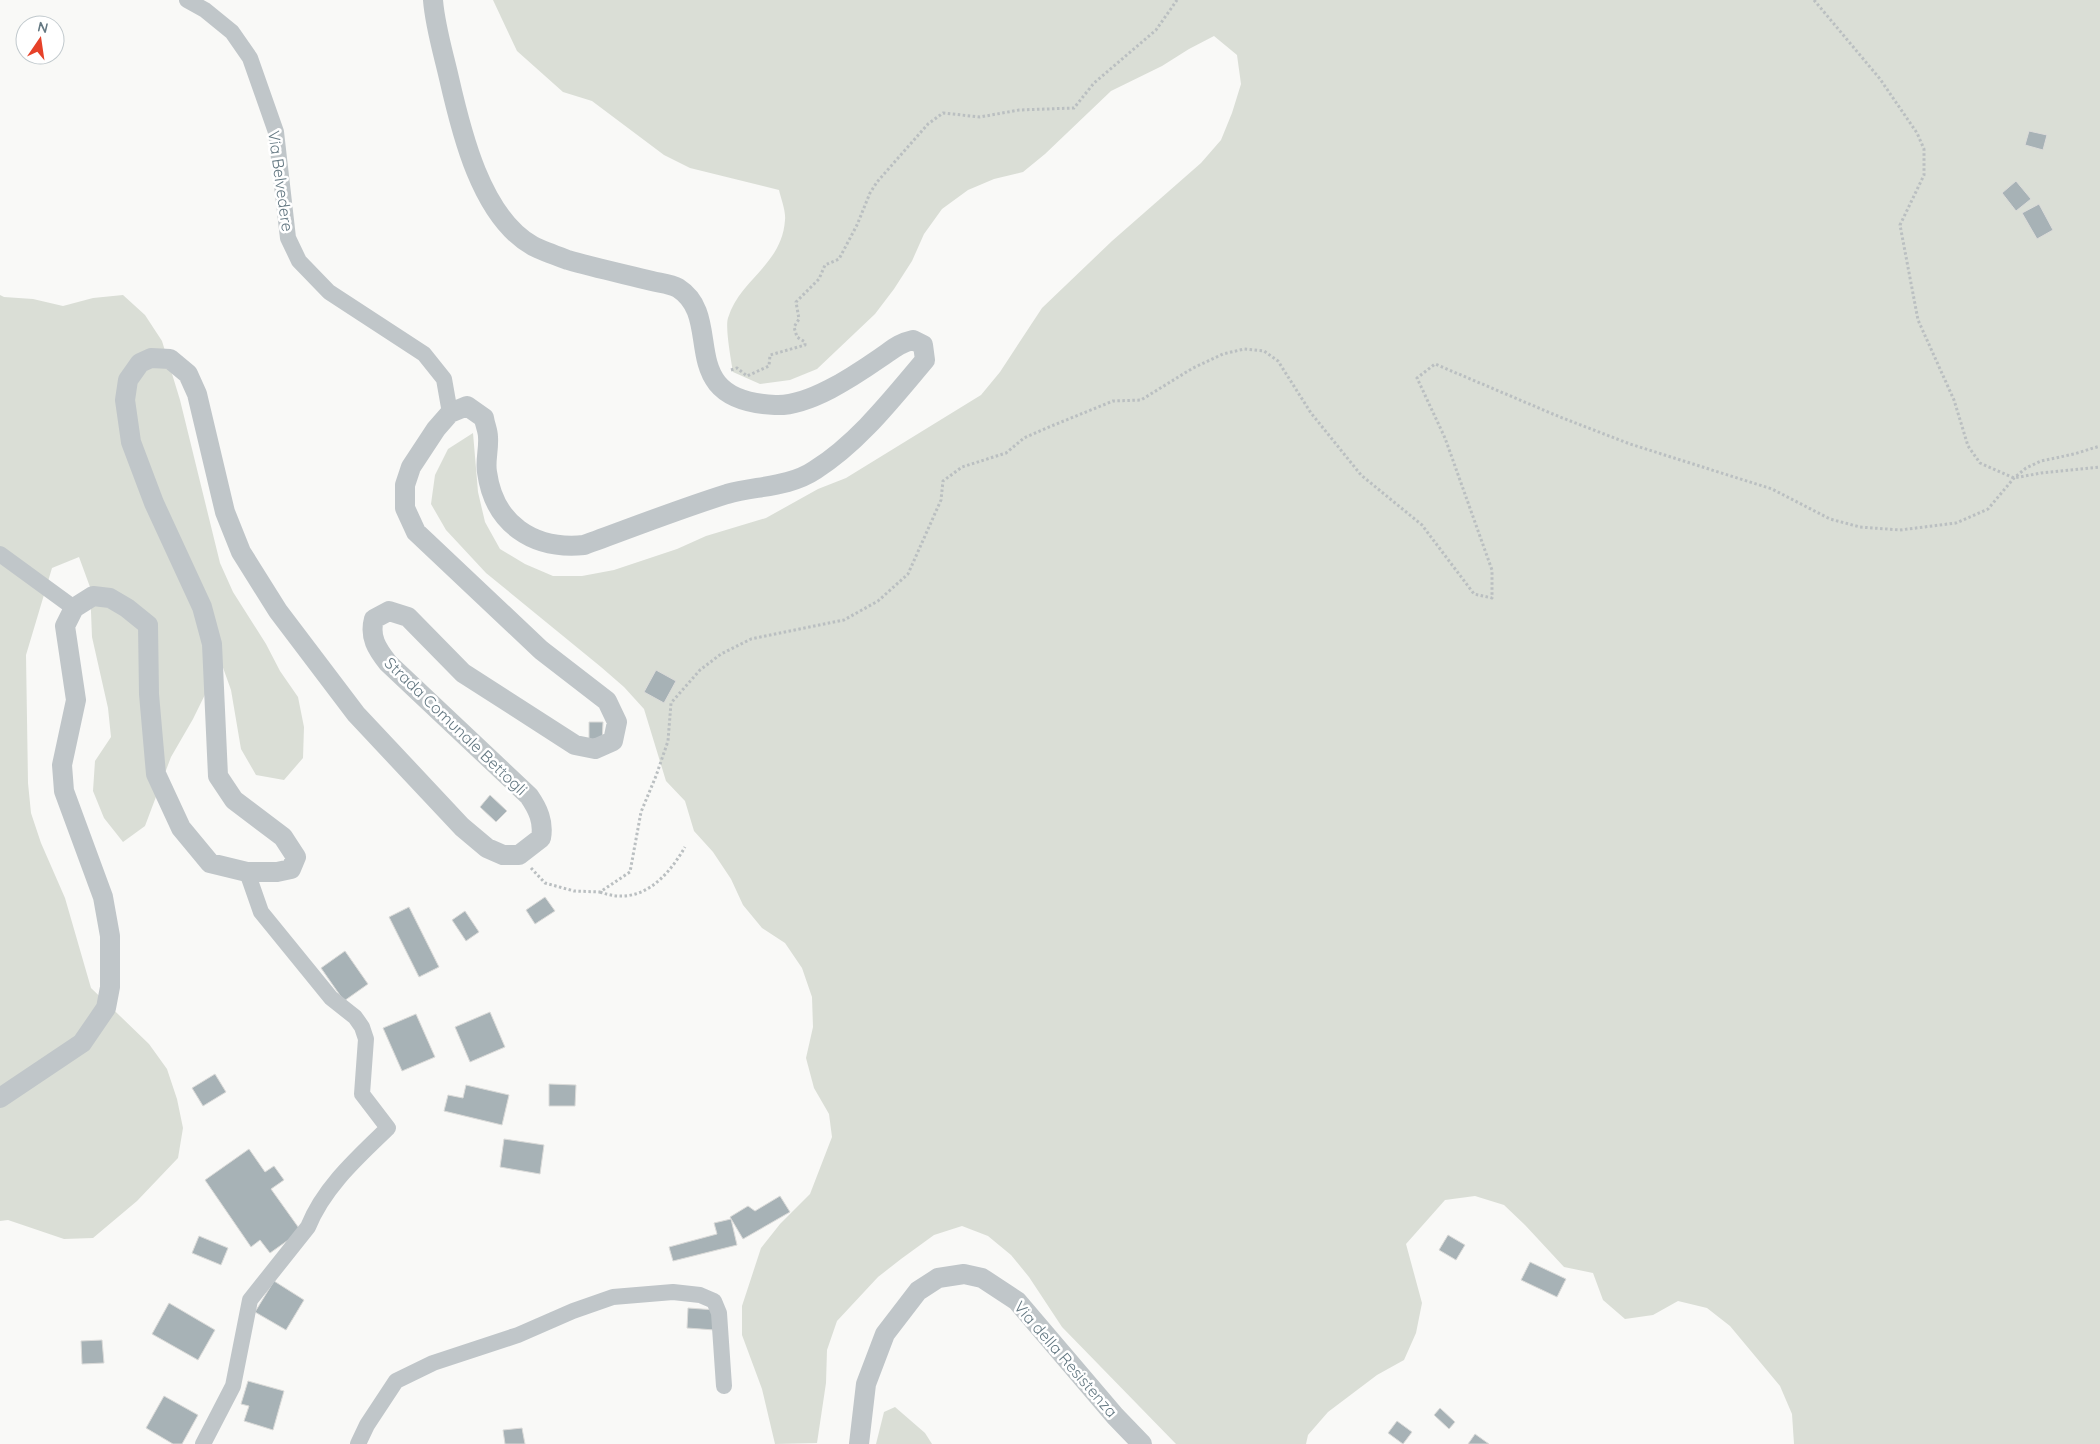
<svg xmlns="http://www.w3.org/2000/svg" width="2100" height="1444" viewBox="0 0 2100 1444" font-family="Quicksand,sans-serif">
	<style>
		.green { fill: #daded6 }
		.building { fill: #a7b2b6; stroke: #dbdbd9 }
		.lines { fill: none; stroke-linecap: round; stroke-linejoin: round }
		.path { stroke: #babfc1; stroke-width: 3; stroke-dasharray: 2.5 2.5; stroke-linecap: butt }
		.minor { stroke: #c0c6c9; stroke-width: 16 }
		.tertiary { stroke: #c0c6c9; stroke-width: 20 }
		.labels { text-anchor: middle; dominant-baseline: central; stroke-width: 5; stroke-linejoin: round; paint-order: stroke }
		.street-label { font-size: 16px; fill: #647882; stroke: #fff }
	</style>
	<rect width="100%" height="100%" fill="#f9f9f7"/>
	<g class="green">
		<path d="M 493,0 L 2100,0 L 2100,1444 L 1794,1444 L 1792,1414 L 1780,1386 L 1730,1326 L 1707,1308 L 1678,1301 L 1653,1315 L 1625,1319 L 1603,1300 L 1593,1273 L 1564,1267 L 1525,1225 L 1504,1205 L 1475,1196 L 1445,1200 L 1406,1244 L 1422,1303 L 1416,1333 L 1404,1360 L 1377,1375 L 1328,1412 L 1308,1435 L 1306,1444 L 1176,1444 L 1062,1327 L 1029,1277 L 1011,1255 L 988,1236 L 962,1226 L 934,1235 L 901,1259 L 878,1277 L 837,1321 L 827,1350 L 826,1383 L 817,1443 L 775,1444 L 762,1389 L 742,1335 L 742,1306 L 761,1248 L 780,1224 L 810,1194 L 832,1137 L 829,1114 L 814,1088 L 806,1058 L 813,1027 L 812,997 L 802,968 L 785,943 L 762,928 L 743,905 L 731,879 L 713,852 L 694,831 L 685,801 L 666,781 L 644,709 L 624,687 L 601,667 L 486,573 L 446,530 L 431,504 L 435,475 L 448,449 L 473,433 L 478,492 L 485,522 L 500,549 L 525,564 L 553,576 L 582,576 L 614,570 L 677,549 L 706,536 L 766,518 L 818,489 L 846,478 L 981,395 L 1000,372 L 1042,308 L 1112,241 L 1201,163 L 1221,140 L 1232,113 L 1241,84 L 1237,55 L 1214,36 L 1189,49 L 1162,66 L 1111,91 L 1045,154 L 1023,172 L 994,179 L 968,190 L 942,209 L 924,234 L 912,261 L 894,289 L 875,314 L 817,369 L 790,380 L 760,384 L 733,372 C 731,360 725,327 728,318 C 740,279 782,265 785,220 C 786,211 781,199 779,190 L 690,168 L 664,155 L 592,101 L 563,92 L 517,51 Z"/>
		<path d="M 0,295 L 4,297 L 33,299 L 63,306 L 93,298 L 123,295 L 145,315 L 162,341 L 180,400 L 220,563 L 233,592 L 266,644 L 280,671 L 298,697 L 304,727 L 303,758 L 284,780 L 256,775 L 241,749 L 231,690 L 221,662 L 193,719 L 171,757 L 145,826 L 123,842 L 104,818 L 93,791 L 95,761 L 111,737 L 108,708 L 92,637 L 90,587 L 79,557 L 52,568 L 26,655 L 28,783 L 31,813 L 41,843 L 65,898 L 91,988 L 149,1044 L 167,1069 L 177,1099 L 183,1128 L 178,1158 L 137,1201 L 93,1238 L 64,1239 L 8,1220 L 0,1221 Z"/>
		<path d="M 895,1407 L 925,1433 L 932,1444 L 876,1444 L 884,1412 Z"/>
	</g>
	<g class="building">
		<path d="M 2029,131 L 2047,135 L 2043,150 L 2025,145 Z"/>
		<path d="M 2016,181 L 2031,199 L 2016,211 L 2002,193 Z"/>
		<path d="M 2039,204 L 2053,230 L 2037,239 L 2022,213 Z"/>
		<path d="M 656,670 L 676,681 L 664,703 L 644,692 Z"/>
		<path d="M 589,722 L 603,722 L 602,744 L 589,744 Z"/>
		<path d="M 490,795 L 507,811 L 496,822 L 480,807 Z"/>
		<path d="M 545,897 L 555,911 L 535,924 L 526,910 Z"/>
		<path d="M 409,907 L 439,967 L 419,977 L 389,917 Z"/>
		<path d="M 465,911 L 479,932 L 466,941 L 452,920 Z"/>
		<path d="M 345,951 L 368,984 L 344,1001 L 321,968 Z"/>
		<path d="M 490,1012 L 505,1047 L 470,1062 L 455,1027 Z"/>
		<path d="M 416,1014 L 435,1057 L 402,1071 L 383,1028 Z"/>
		<path d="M 215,1074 L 226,1092 L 203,1106 L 192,1088 Z"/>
		<path d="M 549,1084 L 576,1085 L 575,1106 L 549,1106 Z"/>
		<path d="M 466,1085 L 509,1095 L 502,1125 L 444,1111 L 448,1095 L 463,1098 Z"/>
		<path d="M 504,1139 L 544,1145 L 540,1174 L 500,1167 Z"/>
		<path d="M 249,1149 L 265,1172 L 274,1166 L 284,1180 L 271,1189 L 301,1231 L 270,1253 L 260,1240 L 251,1247 L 205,1180 Z"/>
		<path d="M 780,1196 L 790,1212 L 743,1239 L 730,1217 L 748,1206 L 755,1211 Z"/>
		<path d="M 731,1219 L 737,1245 L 673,1261 L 669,1247 L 717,1234 L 714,1223 Z"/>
		<path d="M 1448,1235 L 1465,1245 L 1456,1260 L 1439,1250 Z"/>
		<path d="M 199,1236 L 228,1248 L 221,1265 L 192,1253 Z"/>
		<path d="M 1530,1262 L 1566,1279 L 1557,1297 L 1521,1280 Z"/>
		<path d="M 274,1281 L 304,1300 L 286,1330 L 255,1312 Z"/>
		<path d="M 169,1303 L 215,1330 L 198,1360 L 152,1334 Z"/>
		<path d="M 688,1308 L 716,1310 L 715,1330 L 687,1328 Z"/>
		<path d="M 102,1340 L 104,1363 L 82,1364 L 81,1341 Z"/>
		<path d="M 248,1381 L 284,1391 L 273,1430 L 244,1421 L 249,1406 L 241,1404 Z"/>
		<path d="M 164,1396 L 198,1415 L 182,1444 L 173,1444 L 146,1428 Z"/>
		<path d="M 1440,1408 L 1455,1422 L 1449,1429 L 1434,1415 Z"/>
		<path d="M 1397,1421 L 1412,1432 L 1403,1444 L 1388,1433 Z"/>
		<path d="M 522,1428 L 525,1444 L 505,1444 L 503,1430 Z"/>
		<path d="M 1475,1434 L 1489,1444 L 1468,1444 Z"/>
	</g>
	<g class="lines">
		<g class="path">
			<path d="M 1814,0 L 1880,79 L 1917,133 L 1924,149 L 1924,175 L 1900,225 L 1918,320 L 1954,400 L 1968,446 L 1980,463 L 2014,478 L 2041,473 L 2100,467"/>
			<path d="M 731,370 L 737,368 L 747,376 L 769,366 L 770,355 L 805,345 L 805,342 L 797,337 L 794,327 L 799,319 L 796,302 L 819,279 L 825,265 L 839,259 L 857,225 L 870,193 L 877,182 L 928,124 L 943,113 L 980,117 L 1019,110 L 1074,108 L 1094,83 L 1156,30 L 1177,0"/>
			<path d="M 531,868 L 545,883 L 574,891 L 600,892 L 630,872 L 641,812 L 656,776 L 668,741 L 671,703 L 700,670 L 721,654 L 751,639 L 844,620 L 878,601 L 908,574 L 941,500 L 943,481 L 962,467 L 1006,453 L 1024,438 L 1049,427 L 1113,401 L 1141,400 L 1193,368 L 1223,354 L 1244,349 L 1264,351 L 1278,361 L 1311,413 L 1361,475 L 1422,525 L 1474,594 L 1492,598 L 1492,570 L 1445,438 L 1417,378 L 1435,364 L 1560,417 L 1630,444 L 1772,489 L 1830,519 L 1860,527 L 1900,530 L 1956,523 L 1988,509 L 2014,478 L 2026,468 L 2041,461 L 2074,454 L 2100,446"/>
			<path d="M 600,892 C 640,907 667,878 685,847"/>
		</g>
		<g class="minor">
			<path d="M 187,0 L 205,10 L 232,32 L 250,58 L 276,132 L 288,238 L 299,261 L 329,292 L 424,354 L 444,379 L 450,413"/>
			<path d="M 0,554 L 74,608"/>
			<path d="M 203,1444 L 233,1386 L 250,1300 L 308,1227 C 324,1187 358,1157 388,1128 L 362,1094 L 366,1039 L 362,1027 L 355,1017 L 331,998 L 261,912 L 247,872"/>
			<path d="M 358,1444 L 367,1425 L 396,1381 L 433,1363 L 518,1335 L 573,1311 L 613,1297 L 673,1292 L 700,1295 L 714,1301 L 719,1313 L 724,1386"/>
		</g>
		<g class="tertiary">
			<path d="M 0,1098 L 82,1043 L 106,1008 L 110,987 L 110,936 L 103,897 L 64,791 L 62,765 L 76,700 L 65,626 L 74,608 L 93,596 L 110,598 L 127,608 L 148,625 L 149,694 L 156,774 L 181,828 L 210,863 L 247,872 L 277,872 L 291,869 L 296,857 L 283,837 L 234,800 L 218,776 L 212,644 L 202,607 L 154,503 L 131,442 L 125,400 L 128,380 L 140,363 L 151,358 L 170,359 L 188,374 L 197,394 L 225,512 L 241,552 L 278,611 L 356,714 L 462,827 L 487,848 L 503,855 L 519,855 L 541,838 C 544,822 538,809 529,796 L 388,663 C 377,649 369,637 374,619 L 389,611 L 408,617 L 463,673 L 575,745 L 595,749 L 613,741 L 617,722 L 607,701 L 541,650 L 416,532 L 405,508 L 405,485 L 411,467 L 436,429 L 450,413 L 467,406 L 484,418 C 485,425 488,431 488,437 C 489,449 485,461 487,472 C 494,524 533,550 584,545 C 631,528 679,509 727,494 C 756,486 790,487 815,470 C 858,443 892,399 925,360 L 923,345 L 913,340 C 899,343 892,350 880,358 C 854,376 808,407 775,405 C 671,400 727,319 678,288 C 671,284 660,283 652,281 C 624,274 595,268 568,260 C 557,256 543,251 533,246 C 481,217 461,131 449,78 C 443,52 435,26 433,0"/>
			<path d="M 859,1444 L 866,1384 L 885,1334 L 918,1291 L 938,1278 L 964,1274 L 982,1278 L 1017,1301 L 1115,1416 L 1142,1444"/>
		</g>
	</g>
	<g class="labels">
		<g class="street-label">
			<text transform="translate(281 181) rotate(82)">Via Belvedere</text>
			<text transform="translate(456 726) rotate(44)">Strada Comunale Bettogli</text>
			<text transform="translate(1066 1359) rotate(49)">Via della Resistenza</text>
		</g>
	</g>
	<g transform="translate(40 40) rotate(13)"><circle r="24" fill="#ffffff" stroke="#c1c9cd"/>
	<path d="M0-4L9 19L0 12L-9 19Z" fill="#e64129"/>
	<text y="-8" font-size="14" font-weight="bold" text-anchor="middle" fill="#647882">N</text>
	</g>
</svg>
